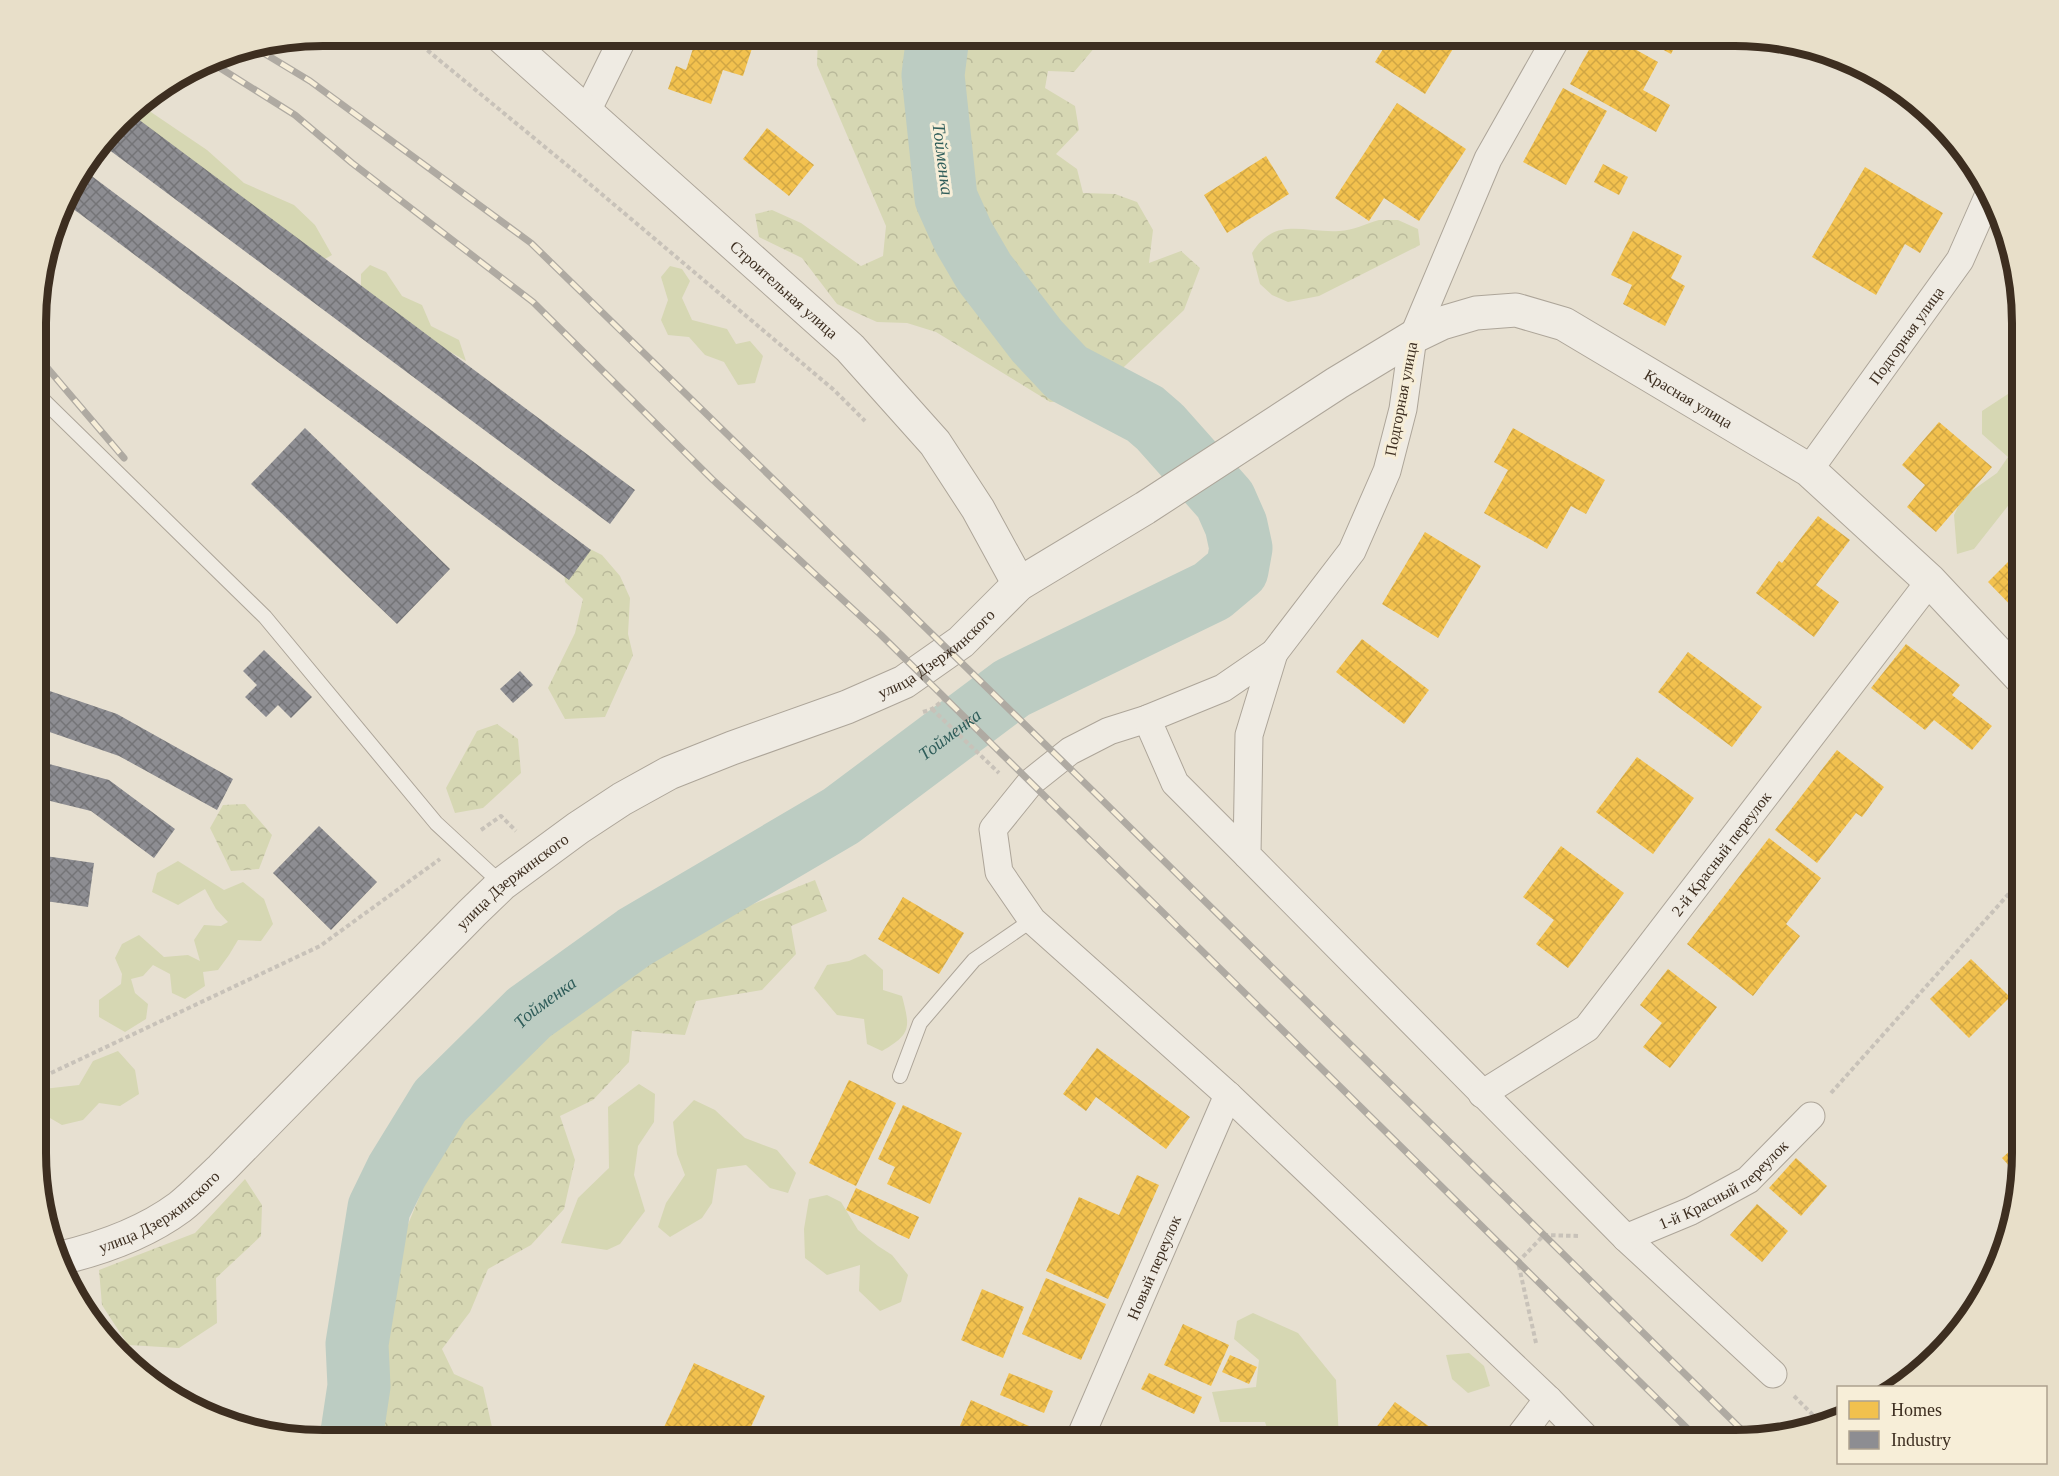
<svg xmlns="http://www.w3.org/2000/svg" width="2059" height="1476" font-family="Georgia,serif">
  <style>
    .grass { fill: #d6d7b3 }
    .forest { fill: url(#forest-crowns) }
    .homes { fill: url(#homes-cross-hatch) }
    .industry { fill: url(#industry-cross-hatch) }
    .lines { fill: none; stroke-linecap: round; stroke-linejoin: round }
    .river { stroke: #bcccc2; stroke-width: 63 }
    .service-casing { stroke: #ada599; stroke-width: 16 }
    .minor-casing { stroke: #ada599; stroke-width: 29 }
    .tertiary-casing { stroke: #ada599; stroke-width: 35 }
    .path { stroke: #c8c2b9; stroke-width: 4; stroke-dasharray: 4.5 3; stroke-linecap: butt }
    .service { stroke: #efebe3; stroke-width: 14 }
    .minor { stroke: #efebe3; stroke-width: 27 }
    .tertiary { stroke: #efebe3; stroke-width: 33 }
    .rail-casing { stroke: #afaaa2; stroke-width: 7 }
    .rail { stroke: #f7eed8; stroke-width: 4.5; stroke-dasharray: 14; stroke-linecap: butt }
    .labels { text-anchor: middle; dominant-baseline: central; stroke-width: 6; stroke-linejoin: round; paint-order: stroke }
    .street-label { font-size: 16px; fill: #3d2e20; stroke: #f7eed8 }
    .water-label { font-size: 18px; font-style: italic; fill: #2f5d5a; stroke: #f7eed8 }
    .rim { fill: none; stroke: #3d2e20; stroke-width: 8 }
  </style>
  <defs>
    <pattern id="forest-crowns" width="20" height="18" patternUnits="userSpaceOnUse" patternTransform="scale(1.5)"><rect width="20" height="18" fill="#d6d7b3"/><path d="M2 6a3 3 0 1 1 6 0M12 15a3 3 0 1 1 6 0" fill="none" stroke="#b9b99a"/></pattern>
    <pattern id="homes-cross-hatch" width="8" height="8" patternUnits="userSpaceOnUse" patternTransform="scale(1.5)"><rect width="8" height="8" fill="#f2c14e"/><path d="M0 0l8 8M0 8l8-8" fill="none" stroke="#d0a644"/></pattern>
    <pattern id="industry-cross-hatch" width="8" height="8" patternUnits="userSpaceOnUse" patternTransform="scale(1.5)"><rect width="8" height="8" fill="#8d8d92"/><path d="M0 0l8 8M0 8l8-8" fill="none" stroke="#747477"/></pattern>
  </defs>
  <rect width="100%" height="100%" fill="#e7e0d1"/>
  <g class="grass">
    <polygon points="139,104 207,150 244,183 294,205 315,225 332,255 323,260 137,120 129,113"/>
    <polygon points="370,265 386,272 402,296 422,305 431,326 459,340 466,361 447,350 361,288 361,274"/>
    <polygon points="670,266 682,269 690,281 682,298 692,320 727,329 736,344 750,341 763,356 755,383 738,385 724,362 705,355 689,337 668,335 661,320 668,300 661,277"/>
    <polygon points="2022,357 2022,488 1974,549 1957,554 1954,515 1963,497 1997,473 2008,457 1982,434 1982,411 2008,394 2010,367"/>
    <polygon points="178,861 224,890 243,882 264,899 273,924 261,941 238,940 229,955 218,970 203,972 205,986 185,999 172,993 170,974 153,965 143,976 131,979 135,993 148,1004 146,1019 125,1032 99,1017 99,1000 121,984 122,974 115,958 122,944 139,935 164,957 188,955 200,961 194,940 204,925 221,926 228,922 216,909 205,889 178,905 152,892 157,873"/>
    <path d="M 865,954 L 883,970 L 883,990 L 902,996 C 910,1027 912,1034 882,1051 L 867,1044 L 864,1019 L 837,1015 L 814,988 L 827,965 L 849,961 Z"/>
    <polygon points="118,1051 135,1070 139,1094 120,1106 99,1103 83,1120 62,1125 38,1111 43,1089 79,1085 93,1061"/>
    <polygon points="639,1084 655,1094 654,1122 638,1146 634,1175 645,1211 620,1244 607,1250 561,1243 578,1198 609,1168 608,1107"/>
    <polygon points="694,1100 715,1110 745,1138 777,1150 796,1173 788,1193 770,1188 746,1165 717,1169 712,1203 702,1218 670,1237 658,1227 666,1203 685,1175 677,1154 673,1122"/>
    <polygon points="827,1195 841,1202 858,1230 878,1246 892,1255 908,1275 901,1302 880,1311 859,1291 860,1265 827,1275 805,1258 804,1229 809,1199"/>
    <polygon points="1253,1313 1298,1333 1336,1380 1339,1440 1271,1440 1265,1422 1220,1422 1212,1392 1256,1387 1259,1360 1234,1339 1237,1321"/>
    <polygon points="1469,1353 1484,1366 1490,1386 1468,1393 1452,1379 1446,1355"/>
  </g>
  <g class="forest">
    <polygon points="818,36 1095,36 1096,46 1074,72 1048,71 1045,88 1075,106 1079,130 1056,154 1077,169 1083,193 1115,194 1137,202 1153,230 1149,263 1181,251 1200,268 1184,310 1088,401 1050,402 936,332 907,323 877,322 837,304 802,258 759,237 755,214 772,210 801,223 861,266 883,256 886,226 817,65"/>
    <path d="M 1379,220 L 1398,220 L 1418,229 L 1420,245 L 1319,296 L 1288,302 L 1272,295 L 1260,284 L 1252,253 C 1274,216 1304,233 1339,231 C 1354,230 1365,224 1379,220 Z"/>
    <polygon points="580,544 602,555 620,576 630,598 628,634 633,655 605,717 565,719 548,688 575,633 583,599 565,582 563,556"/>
    <polygon points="497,724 518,739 521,773 483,808 455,813 446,788 477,731"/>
    <polygon points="245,804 272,835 259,869 231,871 210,828 223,805"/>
    <polygon points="815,880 827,911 791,926 796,954 762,990 696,1001 685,1035 632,1031 629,1062 593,1100 560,1116 575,1160 564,1209 531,1245 488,1269 470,1312 442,1349 454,1374 483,1387 494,1436 492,1439 355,1439 361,1421 359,1329 372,1286 394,1258 453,1116 528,1027 643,947"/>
    <polygon points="245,1179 262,1205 261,1236 216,1278 217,1323 179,1348 128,1345 102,1305 99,1270 195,1233"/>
  </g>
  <g class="homes">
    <polygon points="697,36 756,36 743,76 723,70 711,104 668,89 676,66 686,70"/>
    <polygon points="1391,36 1461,36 1425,94 1375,62"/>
    <polygon points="1596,37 1613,37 1658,62 1643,90 1670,105 1656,132 1570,84"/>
    <polygon points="1639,37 1680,37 1671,54"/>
    <polygon points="1563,88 1607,111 1566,185 1523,162"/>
    <polygon points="1397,103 1466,149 1419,221 1384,198 1369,221 1335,198"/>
    <polygon points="767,128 814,165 789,196 743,159"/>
    <polygon points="1266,156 1289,194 1227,233 1204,195"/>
    <polygon points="1603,164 1628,177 1619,195 1594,182"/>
    <polygon points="1865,167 1943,213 1920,253 1905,244 1876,295 1812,257"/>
    <polygon points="1633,231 1682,256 1671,278 1685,286 1665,326 1623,304 1632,285 1611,275"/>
    <polygon points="1939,422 1992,467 1936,532 1907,507 1925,485 1902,465"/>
    <polygon points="1513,428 1605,480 1586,514 1571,506 1547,549 1484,513 1508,470 1494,462"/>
    <polygon points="1818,516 1850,540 1816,585 1839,602 1814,637 1756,593 1779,561 1782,563"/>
    <polygon points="1425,532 1481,566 1438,638 1382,604"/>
    <polygon points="2022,548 2022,617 1988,582"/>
    <polygon points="1362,639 1429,690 1404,724 1336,672"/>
    <polygon points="1906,644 1960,685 1952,695 1992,726 1972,750 1934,720 1925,730 1871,688"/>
    <polygon points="1688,652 1762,707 1732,747 1658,692"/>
    <polygon points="1837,750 1884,787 1862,817 1856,813 1817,863 1775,830"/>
    <polygon points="1637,757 1694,798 1653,854 1596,812"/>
    <polygon points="1769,838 1821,878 1786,924 1800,936 1753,996 1687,944"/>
    <polygon points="1561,846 1624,893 1568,968 1536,944 1554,920 1523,897"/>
    <polygon points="903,897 964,933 939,974 878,939"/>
    <polygon points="1971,959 2010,997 1969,1038 1930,999"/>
    <polygon points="1668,969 1717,1007 1670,1068 1643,1047 1662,1023 1640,1005"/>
    <polygon points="1097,1048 1190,1117 1166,1149 1096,1097 1086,1111 1063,1094"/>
    <polygon points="849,1080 896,1103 856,1186 809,1163"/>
    <polygon points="903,1105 962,1133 930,1204 887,1184 895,1167 878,1159"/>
    <polygon points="2022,1140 2022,1171 2021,1179 2002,1158"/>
    <polygon points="1796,1158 1827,1186 1801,1216 1769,1188"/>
    <polygon points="1137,1175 1159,1185 1108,1299 1046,1271 1079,1197 1119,1215"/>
    <polygon points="856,1188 919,1217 909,1239 846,1210"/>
    <polygon points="1757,1204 1788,1231 1762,1262 1730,1235"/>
    <polygon points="1046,1278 1106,1304 1081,1360 1022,1334"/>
    <polygon points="982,1289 1024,1307 1003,1358 961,1340"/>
    <polygon points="1183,1324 1229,1345 1211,1386 1164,1365"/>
    <polygon points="1230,1355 1257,1367 1249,1384 1222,1372"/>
    <polygon points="694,1363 765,1396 745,1440 658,1440"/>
    <polygon points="1009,1373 1053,1391 1044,1413 1000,1395"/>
    <polygon points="1149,1373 1202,1397 1194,1414 1141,1389"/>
    <polygon points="971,1400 1038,1430 1033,1440 972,1440 957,1433"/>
    <polygon points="1395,1402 1448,1440 1367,1440"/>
  </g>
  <g class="industry">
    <polygon points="130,113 635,490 610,524 104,146"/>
    <polygon points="85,171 591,550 569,580 64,202 66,196"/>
    <polygon points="305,428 450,569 397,624 251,484"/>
    <polygon points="264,650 312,697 291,718 278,705 266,717 245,697 257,685 243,671"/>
    <polygon points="520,671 533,685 513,703 500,689"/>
    <polygon points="38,687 117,714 233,779 217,810 119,756 38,728"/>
    <polygon points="38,761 109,780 175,829 154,858 91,811 38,798"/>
    <polygon points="319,826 377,882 331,930 273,873"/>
    <polygon points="38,855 94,863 88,907 38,900"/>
  </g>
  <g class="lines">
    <path class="river" id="s1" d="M 351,1439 L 359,1386 L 357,1344 L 379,1208 L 397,1171 L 440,1101 L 529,1013 L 635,937 L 841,816 L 1012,688 L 1212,591 L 1237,570 L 1241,548 L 1236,525 L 1225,500 L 1160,427 L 1145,414 L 1067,373 L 1037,341 L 984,272 L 963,236 L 946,198 L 933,75 L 938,36"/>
    <g class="service-casing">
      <g id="service">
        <polyline points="38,395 265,617 436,823 502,884"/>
        <polyline points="900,1076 920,1023 974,960 1032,920"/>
      </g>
    </g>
    <g class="minor-casing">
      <g id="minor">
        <polyline points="1557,37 1488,159 1413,337 1403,409 1387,471 1352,551 1274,653 1223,688 1147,719 1109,731 1070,751 1031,782 993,829 999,872 1032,920 1228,1095 1548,1399 1588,1440"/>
        <polyline points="586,113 624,36"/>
        <path id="s2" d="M 1809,470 L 1960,260 L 1990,192"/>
        <polyline points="1274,653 1249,735 1247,855 1626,1238 1773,1374"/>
        <polyline points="1147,719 1175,783 1247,855"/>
        <path id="s3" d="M 1482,1094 L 1587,1028 L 1930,581"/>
        <path id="s4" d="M 1626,1238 L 1691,1211 L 1748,1180 L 1811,1116"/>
        <path id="s5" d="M 1079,1440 L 1228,1095"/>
        <polyline points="1517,1440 1548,1399"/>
      </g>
    </g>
    <g class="tertiary-casing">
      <g id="tertiary">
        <path id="s6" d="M 501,36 L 850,348 L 935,443 L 978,509 L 1019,584"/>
        <path id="s7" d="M 61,1258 C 103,1248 145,1233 180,1207 C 194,1196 207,1182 221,1169 L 472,913 L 502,884 L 578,828 L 622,799 L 669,773 L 732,748 L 847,707 L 904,682 L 961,642 L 1019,584 L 1145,508 L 1337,383 L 1413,337 L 1442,323 L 1476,313 L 1516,310 L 1564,324 L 1809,470 L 1930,581 L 2022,679"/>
      </g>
    </g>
    <g class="path">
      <polyline points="410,36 579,175 834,390 865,421"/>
      <polyline points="932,709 999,773"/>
      <polyline points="923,712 932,709 945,699"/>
      <polyline points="481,830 501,816 516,831"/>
      <polyline points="51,1073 320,946 440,859"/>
      <polyline points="1831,1093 2022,879"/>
      <polyline points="1536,1343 1518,1262 1544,1235 1578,1236"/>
      <polyline points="1794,1396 1819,1421"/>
    </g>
    <use href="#service" class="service"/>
    <use href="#minor" class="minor"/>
    <use href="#tertiary" class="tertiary"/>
    <g class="rail-casing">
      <g id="rail">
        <polyline points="257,49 310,81 531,243 1094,792 1749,1437"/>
        <polyline points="209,61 295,115 352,163 533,302 712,479 881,635 1699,1440"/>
        <polyline points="38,357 124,458"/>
      </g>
    </g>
    <use href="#rail" class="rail"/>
  </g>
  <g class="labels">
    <g class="street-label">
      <text stroke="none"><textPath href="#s6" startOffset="380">Строительная улица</textPath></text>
      <text stroke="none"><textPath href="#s2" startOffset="166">Подгорная улица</textPath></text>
      <text transform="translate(1401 399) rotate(-79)">Подгорная улица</text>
      <text stroke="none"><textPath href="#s7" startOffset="1959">Красная улица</textPath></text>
      <text stroke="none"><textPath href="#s7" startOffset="1082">улица Дзержинского</textPath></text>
      <text stroke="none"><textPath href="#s3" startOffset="344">2-й Красный переулок</textPath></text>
      <text stroke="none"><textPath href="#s7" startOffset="596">улица Дзержинского</textPath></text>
      <text stroke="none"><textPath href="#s4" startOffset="112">1-й Красный переулок</textPath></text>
      <text stroke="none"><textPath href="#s7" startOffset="110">улица Дзержинского</textPath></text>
      <text stroke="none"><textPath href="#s5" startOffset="188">Новый переулок</textPath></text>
    </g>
    <g class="water-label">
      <text transform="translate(943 159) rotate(83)">Тойменка</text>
      <text stroke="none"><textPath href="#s1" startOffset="987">Тойменка</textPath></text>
      <text stroke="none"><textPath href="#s1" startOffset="501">Тойменка</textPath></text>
    </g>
  </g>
  <path d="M0 0H2059V1476H0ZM323 46H1735A277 277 0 0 1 2012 323V1153A277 277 0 0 1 1735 1430H323A277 277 0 0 1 46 1153V323A277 277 0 0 1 323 46Z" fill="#e8dfc9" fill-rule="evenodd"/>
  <path class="rim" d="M323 46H1735A277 277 0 0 1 2012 323V1153A277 277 0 0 1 1735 1430H323A277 277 0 0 1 46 1153V323A277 277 0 0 1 323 46Z"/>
  <rect x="1837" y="1386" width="210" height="78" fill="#f7eed8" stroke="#ada18e" stroke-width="1.5"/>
  <rect x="1849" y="1401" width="30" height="18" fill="#f2c14e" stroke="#ada18e" stroke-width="1.5"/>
  <text x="1891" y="1416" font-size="18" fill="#3d2e20">Homes</text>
  <rect x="1849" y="1431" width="30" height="18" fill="#8d8d92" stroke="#ada18e" stroke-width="1.5"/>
  <text x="1891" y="1446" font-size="18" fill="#3d2e20">Industry</text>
</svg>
